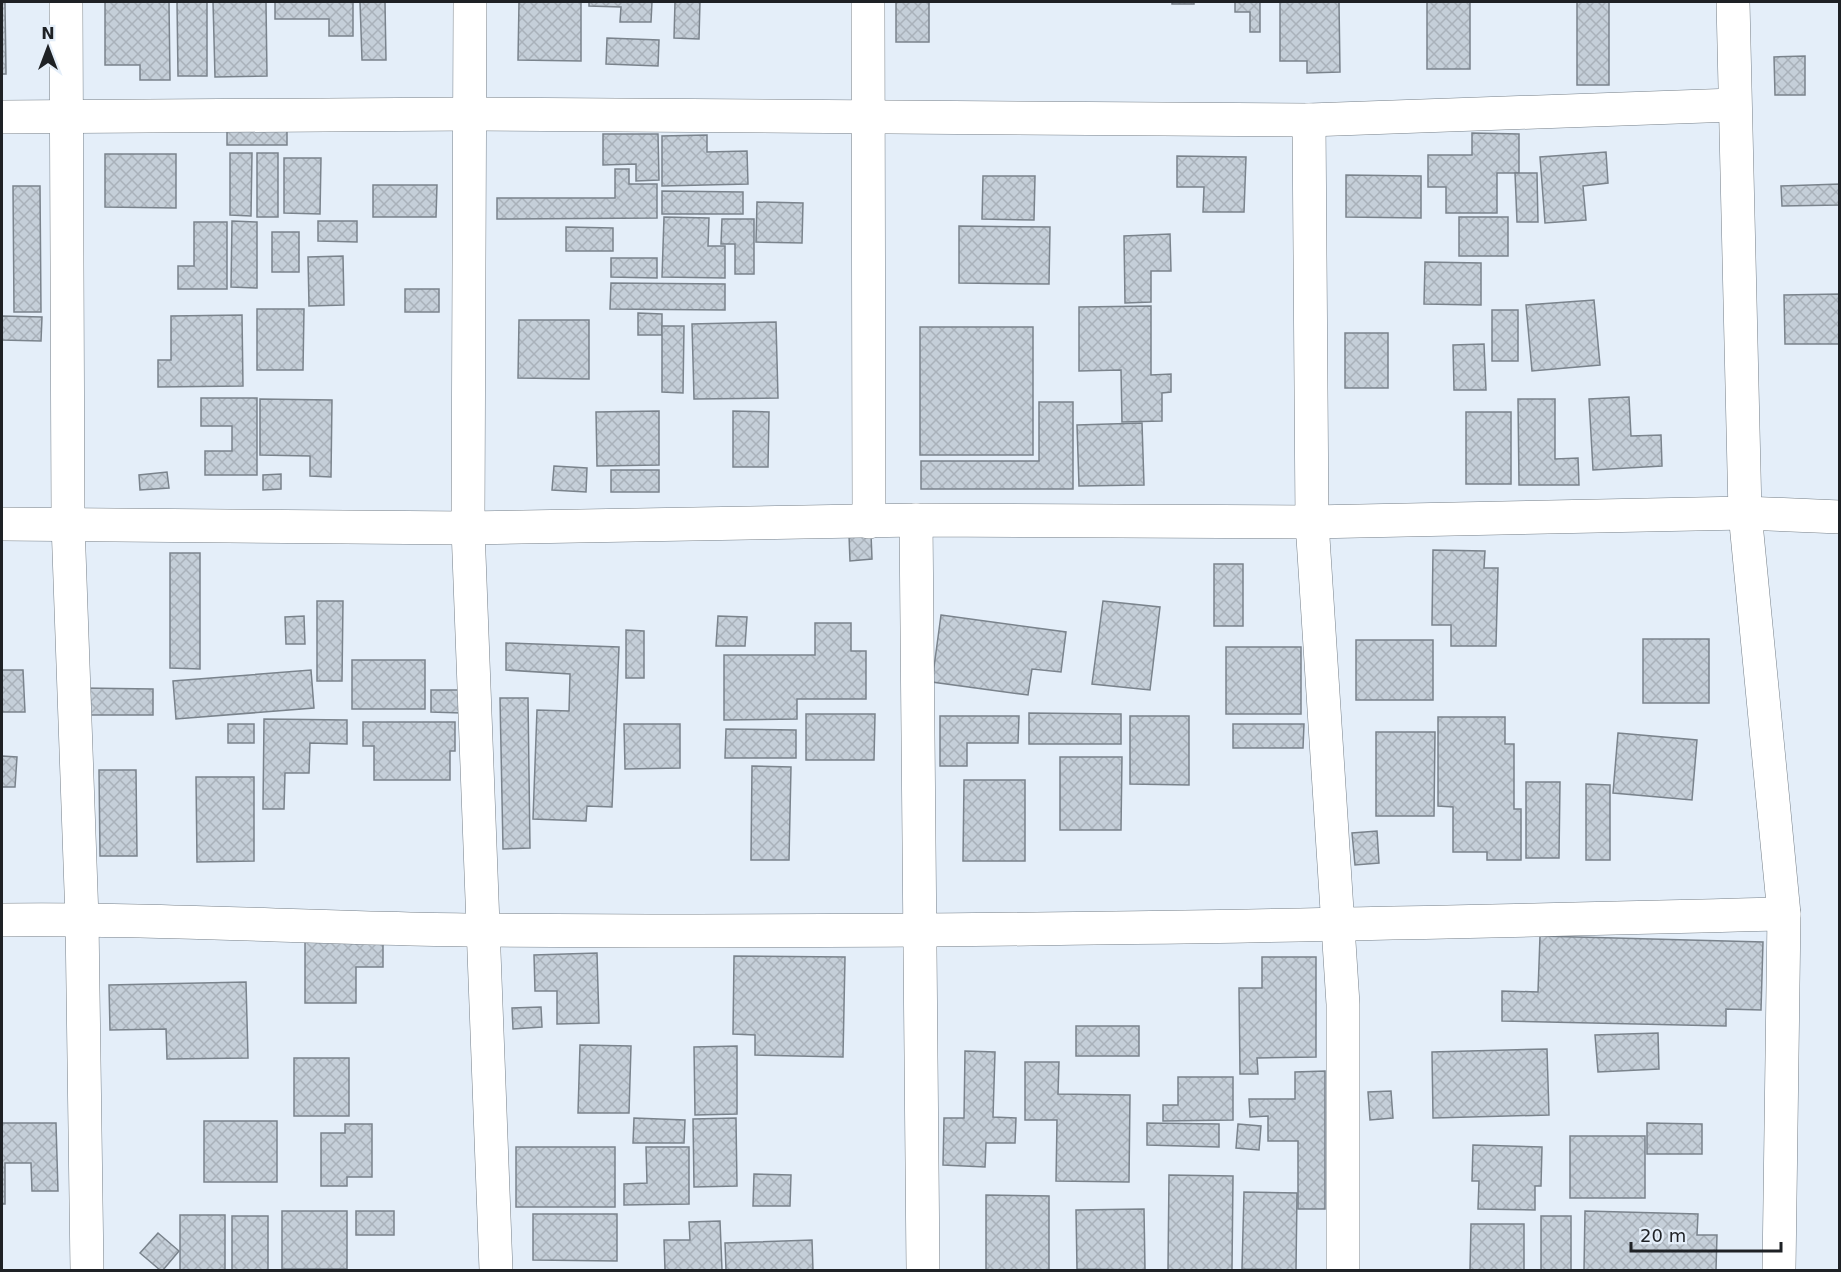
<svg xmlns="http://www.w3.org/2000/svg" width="1841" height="1272" font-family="'DejaVu Sans',sans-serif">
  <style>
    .building { fill: url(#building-cross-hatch); stroke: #7a838c; stroke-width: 1.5 }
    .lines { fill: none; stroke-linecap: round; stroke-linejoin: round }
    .minor-casing { stroke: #778089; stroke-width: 34 }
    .minor { stroke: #fff; stroke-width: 33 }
  </style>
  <defs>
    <pattern id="building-cross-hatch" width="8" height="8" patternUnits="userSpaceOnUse" patternTransform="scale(1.5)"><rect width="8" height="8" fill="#c5cfd9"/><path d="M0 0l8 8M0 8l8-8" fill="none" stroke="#a9b1ba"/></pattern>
  </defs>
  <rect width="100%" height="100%" fill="#e4eef9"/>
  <g class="building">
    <polygon points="2,2 5,2 6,74 2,74"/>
    <polygon points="105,2 169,2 170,80 140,80 140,65 105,65"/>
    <polygon points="177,2 207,2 207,76 178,76"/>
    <polygon points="213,2 266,2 267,76 215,77"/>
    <polygon points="275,2 353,2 353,36 329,36 329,19 275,19"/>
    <polygon points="360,2 385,2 386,60 362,60"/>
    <polygon points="519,2 581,2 581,61 518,60"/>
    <polygon points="589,2 652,2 651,22 620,22 621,7 589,6"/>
    <polygon points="675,2 700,2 699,39 674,38"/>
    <rect x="896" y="2" width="33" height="40"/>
    <rect x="1172" y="2" width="22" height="2"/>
    <polygon points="1235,2 1260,2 1260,32 1250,32 1250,12 1235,12"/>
    <polygon points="1280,2 1339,2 1340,72 1307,73 1307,61 1280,61"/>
    <rect x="1427" y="2" width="43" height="67"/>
    <rect x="1577" y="2" width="32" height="83"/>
    <polygon points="607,38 659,40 658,66 606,64"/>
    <polygon points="1805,56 1805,95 1775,95 1774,57"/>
    <polygon points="227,128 287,129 287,145 227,145"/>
    <polygon points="1472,133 1519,134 1519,173 1497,173 1497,213 1446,213 1446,187 1428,187 1428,155 1472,155"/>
    <polygon points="603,134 658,134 659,180 636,181 636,164 603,165"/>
    <polygon points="707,135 707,152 747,151 748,184 662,186 662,136"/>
    <polygon points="1606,152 1608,183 1583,186 1586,220 1545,223 1540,157"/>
    <polygon points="230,153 252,153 251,216 230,215"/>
    <rect x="257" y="153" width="21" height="64"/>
    <polygon points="105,154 176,154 176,208 105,207"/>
    <polygon points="1177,156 1246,157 1244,212 1203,212 1204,187 1177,187"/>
    <polygon points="284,158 321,158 320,214 284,213"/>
    <polygon points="615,169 629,169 629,184 657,184 657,218 497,219 497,198 615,198"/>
    <polygon points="1515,173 1537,173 1538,222 1517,222"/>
    <polygon points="1346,175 1421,176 1421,218 1346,217"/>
    <polygon points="983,176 1035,176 1034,220 982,219"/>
    <polygon points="1840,184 1840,205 1782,206 1781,186"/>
    <polygon points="373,185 437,185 436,217 373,217"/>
    <polygon points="13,186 40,186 41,312 14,312"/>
    <polygon points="662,191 743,192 743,214 662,214"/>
    <polygon points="757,202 803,203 802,243 756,242"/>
    <polygon points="664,217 709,218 708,246 725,246 725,278 662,277"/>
    <rect x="1459" y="217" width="49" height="39"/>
    <polygon points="722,219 754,219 754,274 735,274 735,244 721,244"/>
    <polygon points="232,221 257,222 257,288 231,287"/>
    <polygon points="318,221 357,221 357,242 318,241"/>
    <polygon points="194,222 227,222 227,289 178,289 178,266 194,266"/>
    <polygon points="959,226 1050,227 1049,284 959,283"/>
    <polygon points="566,227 613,228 613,251 566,251"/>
    <rect x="272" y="232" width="27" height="40"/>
    <polygon points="1170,234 1171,271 1151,271 1151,302 1125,303 1124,236"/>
    <polygon points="343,256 344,305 309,306 308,257"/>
    <polygon points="611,258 657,258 657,278 611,277"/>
    <polygon points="1425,262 1481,263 1481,305 1424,304"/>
    <polygon points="611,283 725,284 725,310 610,309"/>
    <rect x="405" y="289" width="34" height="23"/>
    <polygon points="1840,294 1840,344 1785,344 1784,295"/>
    <polygon points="1594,300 1600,365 1532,371 1526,305"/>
    <polygon points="1151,306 1151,375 1171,374 1171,392 1162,393 1162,421 1122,422 1121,370 1079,371 1079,307"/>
    <polygon points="257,309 304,309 303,370 257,370"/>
    <rect x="1492" y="310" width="26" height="51"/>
    <polygon points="638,313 662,314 662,335 638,335"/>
    <polygon points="242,315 243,386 158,387 158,360 171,360 171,316"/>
    <polygon points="2,316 42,317 41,341 2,340"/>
    <polygon points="519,320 589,320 589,379 518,378"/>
    <polygon points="776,322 778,398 694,399 692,324"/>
    <polygon points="662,326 684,326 683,393 662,392"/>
    <rect x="920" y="327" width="113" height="128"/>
    <rect x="1345" y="333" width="43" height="55"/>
    <polygon points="1484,344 1486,390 1454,390 1453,345"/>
    <polygon points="1629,397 1631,436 1661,435 1662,466 1593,470 1589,399"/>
    <polygon points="201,398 257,398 257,475 205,475 205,451 232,451 232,426 201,426"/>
    <polygon points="260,399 332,400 331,477 310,476 310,456 260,455"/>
    <polygon points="1518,399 1555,399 1555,459 1578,458 1579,485 1519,485"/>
    <polygon points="1039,402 1073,402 1073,489 921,489 921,461 1039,461"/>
    <polygon points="659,411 659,465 597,466 596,412"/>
    <polygon points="733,411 769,412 768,467 733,467"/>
    <rect x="1466" y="412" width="45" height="72"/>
    <polygon points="1142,423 1144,485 1079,486 1077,425"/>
    <polygon points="554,466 587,468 586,492 552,490"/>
    <rect x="611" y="470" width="48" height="22"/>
    <polygon points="167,472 169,488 140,490 139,475"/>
    <polygon points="281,474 281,489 263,490 263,475"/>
    <polygon points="871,534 872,559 850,561 849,535"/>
    <polygon points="1433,550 1485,551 1484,568 1498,568 1496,646 1451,646 1451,625 1432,625"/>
    <polygon points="170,553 200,553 200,669 170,668"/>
    <rect x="1214" y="564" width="29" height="62"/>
    <polygon points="317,601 343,601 342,681 317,681"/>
    <polygon points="1103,601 1160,607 1150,690 1092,684"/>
    <polygon points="941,615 1066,632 1061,672 1032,669 1028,695 932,682"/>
    <polygon points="304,616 305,644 286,644 285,617"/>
    <polygon points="718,616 747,617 745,646 716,646"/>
    <polygon points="815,623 851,623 851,651 866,651 866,699 797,699 797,719 724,720 724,655 815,655"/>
    <polygon points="626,630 644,631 644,678 626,678"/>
    <rect x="1643" y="639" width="66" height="64"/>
    <rect x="1356" y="640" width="77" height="60"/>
    <polygon points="506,643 619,647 612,807 587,806 586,821 533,819 537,710 569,711 570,674 506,670"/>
    <rect x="1226" y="647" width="75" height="67"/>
    <rect x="352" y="660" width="73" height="49"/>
    <polygon points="2,670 23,670 25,712 2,712"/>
    <polygon points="311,670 314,708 176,719 173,681"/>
    <polygon points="82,688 153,689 153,715 82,715"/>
    <polygon points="431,690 461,690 461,713 431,712"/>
    <polygon points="500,698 528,698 530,848 503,849"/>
    <polygon points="1029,713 1121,714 1121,744 1029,744"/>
    <polygon points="806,714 875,714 874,760 806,760"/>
    <polygon points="940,716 1019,716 1018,743 967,743 967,766 940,766"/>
    <polygon points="1130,716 1189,716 1189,785 1130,784"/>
    <polygon points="1438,717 1505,717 1505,744 1514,744 1514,809 1521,809 1521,860 1487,860 1487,852 1453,852 1453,807 1438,806"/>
    <polygon points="264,719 347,720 347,744 310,743 309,773 285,773 284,809 263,809"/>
    <polygon points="363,722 455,722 455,751 450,751 450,780 374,780 374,746 363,746"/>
    <rect x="228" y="724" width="26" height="19"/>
    <polygon points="624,724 680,724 680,768 625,769"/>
    <polygon points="1233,724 1304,724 1303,748 1233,748"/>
    <polygon points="726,729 796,730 796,758 725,758"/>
    <polygon points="1376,732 1435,732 1434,816 1376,816"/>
    <polygon points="1618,733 1697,740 1692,800 1613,793"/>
    <polygon points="2,756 17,757 15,787 2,787"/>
    <polygon points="1060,757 1122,757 1121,830 1060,830"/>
    <polygon points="752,766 791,767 789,860 751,860"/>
    <polygon points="99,770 136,770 137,856 100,856"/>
    <polygon points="196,777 254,777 254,861 197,862"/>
    <polygon points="964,780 1025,780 1025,861 963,861"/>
    <polygon points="1526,782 1560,782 1559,858 1526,858"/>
    <polygon points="1586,784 1610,785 1610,860 1586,860"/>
    <polygon points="1377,831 1379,863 1355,865 1352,833"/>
    <polygon points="1540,936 1763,942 1761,1010 1726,1009 1726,1026 1502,1021 1502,991 1538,992"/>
    <polygon points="305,941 383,941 383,967 356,967 356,1003 305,1003"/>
    <polygon points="597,953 599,1023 557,1024 557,991 535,991 534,955"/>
    <polygon points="734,956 845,957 843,1057 755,1055 755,1035 733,1034"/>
    <polygon points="1262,957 1316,957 1316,1057 1257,1058 1258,1074 1240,1074 1239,988 1262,988"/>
    <polygon points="246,982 248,1058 167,1059 166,1029 110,1030 109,985"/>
    <polygon points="541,1007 542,1027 513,1029 512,1008"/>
    <rect x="1076" y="1026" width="63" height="30"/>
    <polygon points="1658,1033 1659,1069 1598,1072 1595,1035"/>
    <polygon points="580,1045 631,1046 629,1113 578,1113"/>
    <polygon points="737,1046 737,1114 695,1115 694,1047"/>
    <polygon points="1547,1049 1549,1115 1433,1118 1432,1052"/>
    <polygon points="965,1051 995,1052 993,1117 1016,1118 1015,1143 986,1143 985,1167 943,1165 944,1118 964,1118"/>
    <rect x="294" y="1058" width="55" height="58"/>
    <polygon points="1025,1062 1059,1062 1058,1094 1130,1095 1129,1182 1056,1181 1057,1120 1025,1120"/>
    <polygon points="1325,1071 1325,1209 1298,1209 1298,1141 1268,1141 1268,1116 1250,1117 1249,1099 1295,1099 1295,1072"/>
    <polygon points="1178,1077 1233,1077 1233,1120 1163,1121 1163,1105 1178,1105"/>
    <polygon points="1391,1091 1393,1118 1370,1120 1368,1092"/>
    <polygon points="634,1118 685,1120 684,1143 633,1143"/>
    <polygon points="736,1118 737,1186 694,1187 693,1119"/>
    <rect x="204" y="1121" width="73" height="61"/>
    <polygon points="2,1123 56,1123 58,1191 32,1191 31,1163 5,1163 5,1204 2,1204"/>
    <polygon points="1147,1123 1219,1124 1219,1147 1147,1145"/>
    <polygon points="1647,1123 1702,1124 1702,1154 1647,1154"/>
    <polygon points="345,1124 372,1124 372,1177 347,1177 347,1186 321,1186 321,1133 345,1133"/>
    <polygon points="1238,1124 1261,1126 1259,1150 1236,1148"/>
    <rect x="1570" y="1136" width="75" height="62"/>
    <polygon points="1473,1145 1542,1147 1541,1186 1535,1186 1535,1210 1478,1209 1479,1181 1472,1181"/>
    <rect x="516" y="1147" width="99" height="60"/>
    <polygon points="646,1147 689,1147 689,1204 624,1205 624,1184 647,1183"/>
    <polygon points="754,1174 791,1175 790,1206 753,1206"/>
    <polygon points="1169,1175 1233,1176 1232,1270 1168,1270"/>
    <polygon points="1244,1192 1297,1193 1296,1270 1242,1269"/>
    <polygon points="986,1195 1049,1196 1049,1270 986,1270"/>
    <polygon points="1144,1209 1145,1270 1077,1269 1076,1210"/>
    <rect x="282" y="1211" width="65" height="58"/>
    <rect x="356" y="1211" width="38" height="24"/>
    <polygon points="1585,1211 1698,1214 1697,1235 1717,1235 1716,1270 1584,1270"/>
    <polygon points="533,1214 617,1214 617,1261 533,1260"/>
    <rect x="180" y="1215" width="45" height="55"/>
    <rect x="232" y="1216" width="36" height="54"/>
    <rect x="1541" y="1216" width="30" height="54"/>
    <polygon points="720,1221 722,1270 665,1270 664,1240 690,1240 689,1222"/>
    <polygon points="1471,1224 1524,1224 1524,1270 1470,1270"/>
    <polygon points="158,1233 179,1251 163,1270 160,1270 140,1253"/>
    <polygon points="812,1240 813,1270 726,1270 725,1243"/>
  </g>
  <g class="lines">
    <g class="minor-casing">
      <g id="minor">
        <polyline points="66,2 68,523 82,919 87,1270"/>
        <polyline points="470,2 468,528 496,1270"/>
        <polyline points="868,2 869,522"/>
        <polyline points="1733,2 1745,513 1784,914 1779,1270"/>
        <polyline points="2,117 470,114 1309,120 1734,105"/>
        <polyline points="1309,120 1312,522 1343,1004 1343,1270"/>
        <polyline points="916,520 923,1270"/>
        <polyline points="2,524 468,528 916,520 1312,522 1745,513 1840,517"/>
        <path d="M 2,920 C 163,918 324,929 485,930 C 918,934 1351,925 1784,914"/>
      </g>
    </g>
    <use href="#minor" class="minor"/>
  </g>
  <rect width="1841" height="1272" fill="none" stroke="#1e2125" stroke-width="6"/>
  <g transform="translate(48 48)" stroke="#e4eef9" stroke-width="4.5" paint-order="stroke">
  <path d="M0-4.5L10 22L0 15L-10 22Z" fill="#1e2125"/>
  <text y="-9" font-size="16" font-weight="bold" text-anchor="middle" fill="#1e2125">N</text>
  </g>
  <path d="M1631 1242v9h150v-9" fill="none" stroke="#1e2125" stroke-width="3"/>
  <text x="1640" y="1242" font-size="18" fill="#1e2125" stroke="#e4eef9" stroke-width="4.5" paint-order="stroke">20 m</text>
</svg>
